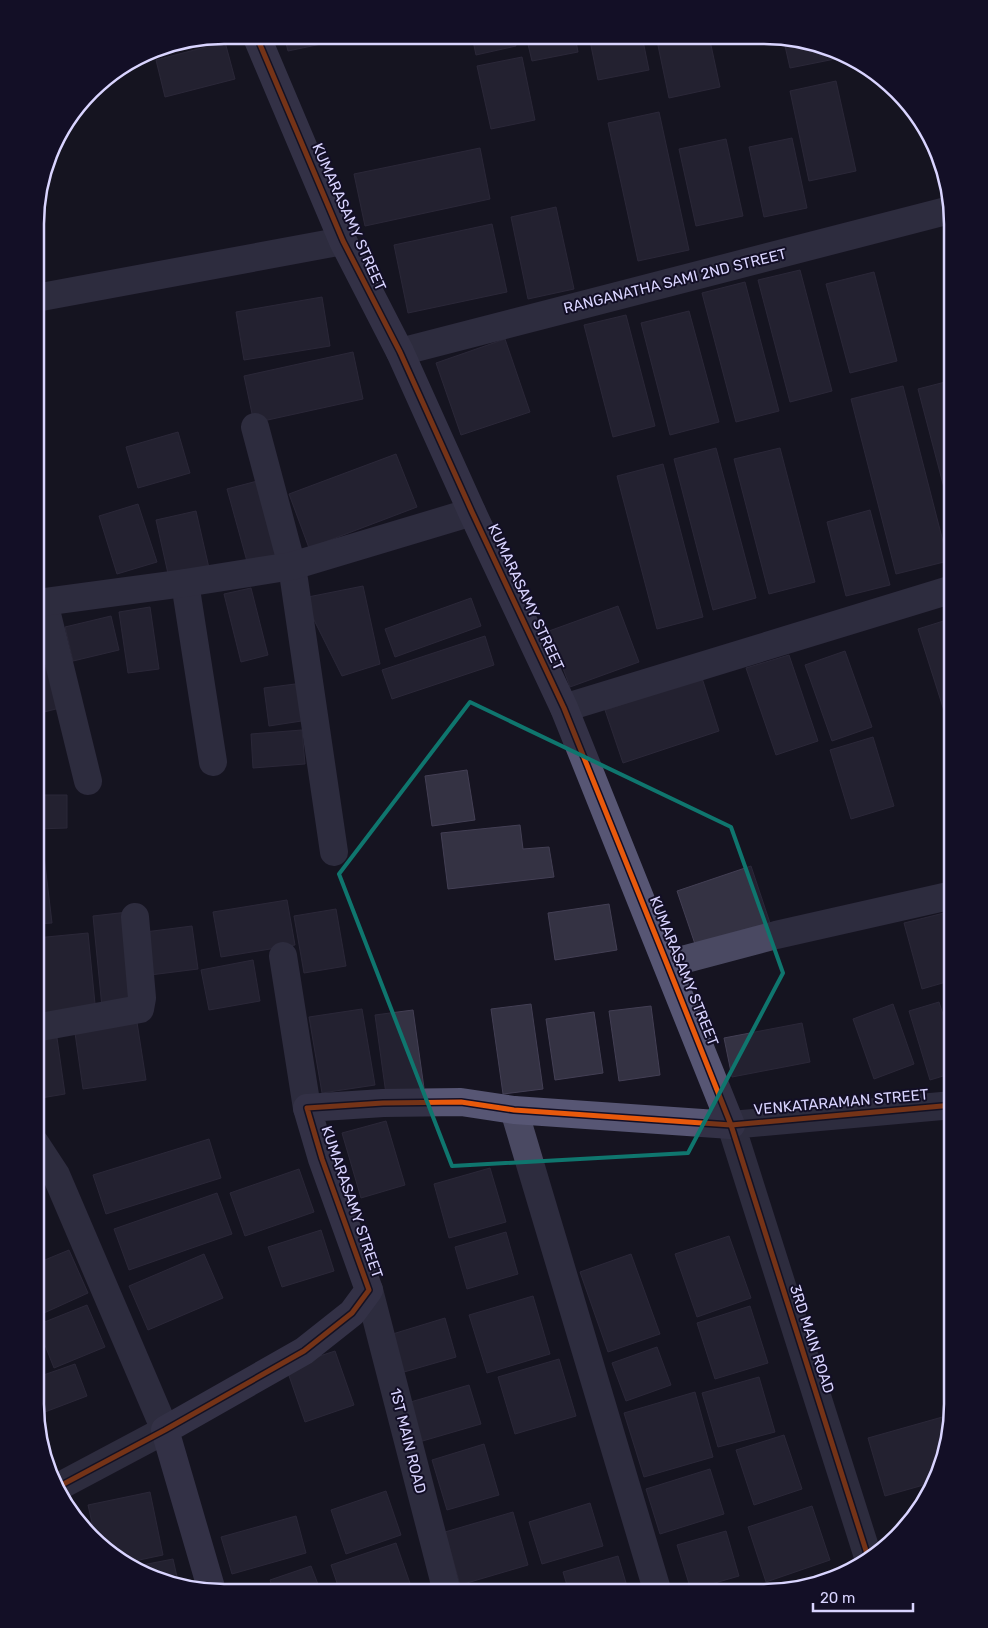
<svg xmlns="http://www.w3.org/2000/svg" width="988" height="1628" font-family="Rubik,sans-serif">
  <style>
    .building { fill: #343243; stroke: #433f54 }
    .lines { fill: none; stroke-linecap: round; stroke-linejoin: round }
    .street { stroke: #4a4962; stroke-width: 28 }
    .secondary { stroke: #575674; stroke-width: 28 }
    .cycleway-casing { stroke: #130f26; stroke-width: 8 }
    .cycleway { stroke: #e8590c; stroke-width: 5 }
    .marked { fill: none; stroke: #0f766e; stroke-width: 4; stroke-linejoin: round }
    .labels { text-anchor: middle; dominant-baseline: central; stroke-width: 4; stroke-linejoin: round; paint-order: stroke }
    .street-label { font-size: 15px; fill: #d9d4ff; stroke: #130f26 }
    .rim { fill: none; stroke: #d9d4ff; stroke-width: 2.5 }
  </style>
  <rect width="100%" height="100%" fill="#161421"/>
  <g class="building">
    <polygon points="284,35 364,35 288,51"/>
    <polygon points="472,36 514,36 516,46 476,55"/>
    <polygon points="526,36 575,36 578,52 532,61"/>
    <polygon points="589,36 642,36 649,70 598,80"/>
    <polygon points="656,36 709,36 720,87 669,98"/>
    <polygon points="783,37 789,37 832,48 835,59 790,68"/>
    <polygon points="225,42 235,79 165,97 156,60"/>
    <polygon points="522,57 535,120 491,129 477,66"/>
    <polygon points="836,81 856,171 809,181 790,91"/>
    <polygon points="659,112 689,250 638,261 608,123"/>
    <polygon points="792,138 807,208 764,217 749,147"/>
    <polygon points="726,139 743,216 696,226 679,149"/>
    <polygon points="480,148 490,199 365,226 354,174"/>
    <polygon points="556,207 574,289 528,299 511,217"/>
    <polygon points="492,224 507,292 408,313 394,245"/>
    <polygon points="800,270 832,391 790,402 758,280"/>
    <polygon points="874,272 897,361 850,373 826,284"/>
    <polygon points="745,282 779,411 736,422 702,293"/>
    <polygon points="322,297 330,346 244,360 236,312"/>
    <polygon points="689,311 719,422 670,435 641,323"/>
    <polygon points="626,315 655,426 613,437 584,325"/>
    <polygon points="505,339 530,412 461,435 436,363"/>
    <polygon points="353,352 363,399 254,423 244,376"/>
    <polygon points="953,380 953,522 918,389"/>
    <polygon points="903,386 948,561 896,574 851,399"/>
    <polygon points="178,432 190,473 138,488 126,447"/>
    <polygon points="716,448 756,598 713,610 674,459"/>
    <polygon points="780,448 815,582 769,594 734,459"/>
    <polygon points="396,454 417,507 309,548 289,494"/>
    <polygon points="663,464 703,617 657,629 617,476"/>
    <polygon points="36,470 41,501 36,501"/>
    <polygon points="265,479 285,555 248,565 227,489"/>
    <polygon points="138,504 157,562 117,574 99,516"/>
    <polygon points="870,510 890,585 846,596 827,522"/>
    <polygon points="196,511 209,568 169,578 156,520"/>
    <polygon points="363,586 380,664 342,676 303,598"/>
    <polygon points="251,588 268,655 241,662 224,594"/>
    <polygon points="471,598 481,626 395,657 385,629"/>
    <polygon points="618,606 639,662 570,687 549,631"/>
    <polygon points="150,607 159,669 128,673 119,612"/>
    <polygon points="111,616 119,650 73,661 65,627"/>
    <polygon points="953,618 953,739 918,629"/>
    <polygon points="485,636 494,665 392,699 382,670"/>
    <polygon points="845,651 872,727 832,741 805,665"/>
    <polygon points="789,655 818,741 776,755 746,668"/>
    <polygon points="54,664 64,707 36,714 36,669"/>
    <polygon points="702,678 719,731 623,763 605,710"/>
    <polygon points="303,683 308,720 269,726 264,688"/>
    <polygon points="302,730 305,764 253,768 251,734"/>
    <polygon points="873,737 894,806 851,819 830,750"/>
    <polygon points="467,770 475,820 432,826 425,776"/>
    <polygon points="36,795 67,795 67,828 36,829"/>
    <polygon points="520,825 523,849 549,847 554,877 448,889 441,833"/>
    <polygon points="36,856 44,856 52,923 36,924"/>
    <polygon points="751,866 771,926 697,950 677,891"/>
    <polygon points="287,900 295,945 221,957 213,912"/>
    <polygon points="609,904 617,950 555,960 548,913"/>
    <polygon points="336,909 346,966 304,973 294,916"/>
    <polygon points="128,912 138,1004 102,1007 93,916"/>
    <polygon points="944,913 953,944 953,980 922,989 904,923"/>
    <polygon points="192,926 198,969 150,975 145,932"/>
    <polygon points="88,933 96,1014 41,1019 36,961 36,938"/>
    <polygon points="253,960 260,1001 209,1010 201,970"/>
    <polygon points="939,1002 953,1045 953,1073 930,1080 909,1011"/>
    <polygon points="531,1004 543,1089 503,1094 491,1009"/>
    <polygon points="893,1004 914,1064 874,1079 853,1019"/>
    <polygon points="651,1006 660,1075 619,1081 609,1011"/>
    <polygon points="362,1009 375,1085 322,1093 309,1017"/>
    <polygon points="413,1010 424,1088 386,1094 375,1015"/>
    <polygon points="594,1012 603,1073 555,1080 546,1019"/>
    <polygon points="136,1016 146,1080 83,1089 74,1026"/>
    <polygon points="802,1023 810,1062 732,1077 724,1038"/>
    <polygon points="56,1031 65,1094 35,1099 35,1035"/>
    <polygon points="386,1121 405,1185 361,1198 342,1133"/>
    <polygon points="209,1139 221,1178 106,1214 93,1175"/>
    <polygon points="490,1168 506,1222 449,1238 434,1184"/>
    <polygon points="299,1169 314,1212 245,1236 230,1193"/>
    <polygon points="217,1193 232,1234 129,1270 114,1229"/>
    <polygon points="321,1230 334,1271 282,1287 268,1247"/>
    <polygon points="506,1232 518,1274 467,1289 455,1247"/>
    <polygon points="729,1236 751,1298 697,1317 675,1254"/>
    <polygon points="69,1250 88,1293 44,1313 35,1292 35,1264"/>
    <polygon points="204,1254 223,1298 148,1330 129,1286"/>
    <polygon points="631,1254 660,1334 608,1352 580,1272"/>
    <polygon points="533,1296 550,1354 487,1373 469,1315"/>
    <polygon points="87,1305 105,1347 54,1368 37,1325"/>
    <polygon points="750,1306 768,1363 715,1379 697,1323"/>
    <polygon points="445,1318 456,1357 397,1374 386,1336"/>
    <polygon points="657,1347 671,1385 626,1401 612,1363"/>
    <polygon points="335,1351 354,1405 305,1422 286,1367"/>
    <polygon points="559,1359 576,1416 515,1434 498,1377"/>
    <polygon points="75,1364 87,1396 37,1415 35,1404 35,1378"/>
    <polygon points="759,1377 775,1432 718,1447 702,1393"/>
    <polygon points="469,1385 481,1424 419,1442 407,1403"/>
    <polygon points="695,1392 713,1457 644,1477 624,1413"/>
    <polygon points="953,1414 943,1465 934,1482 885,1496 868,1438"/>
    <polygon points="784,1435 802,1489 754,1505 736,1450"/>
    <polygon points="484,1444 499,1495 447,1510 432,1460"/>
    <polygon points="710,1469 724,1514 660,1534 646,1489"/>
    <polygon points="386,1491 401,1535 346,1554 331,1510"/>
    <polygon points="150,1492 163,1555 125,1563 109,1554 96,1541 88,1505"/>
    <polygon points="590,1503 603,1546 542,1564 529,1522"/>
    <polygon points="812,1506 830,1560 766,1582 748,1527"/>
    <polygon points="513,1512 528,1565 460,1585 445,1532"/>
    <polygon points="296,1516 306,1553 232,1574 221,1537"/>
    <polygon points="726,1531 739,1576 691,1590 677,1545"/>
    <polygon points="396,1543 413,1592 340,1592 331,1565"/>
    <polygon points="618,1556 629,1593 569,1592 563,1572"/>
    <polygon points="173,1559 179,1586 152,1579 132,1567"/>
    <polygon points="311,1566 321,1592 274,1592 270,1580"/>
    <polygon points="841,1568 844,1574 836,1579 789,1588"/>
  </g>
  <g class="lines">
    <g class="street">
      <polyline points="36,298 343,241"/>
      <polyline points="400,352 950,210"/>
      <polyline points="255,427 292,566 334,852"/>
      <polyline points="185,583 213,762"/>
      <polyline points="44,602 88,781"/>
      <polyline points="36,605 44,602 185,583 292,566 472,512"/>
      <polyline points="564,708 953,589"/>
      <polyline points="283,956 307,1108"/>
      <polyline points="667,964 776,935 953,895"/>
      <polyline points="35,1028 140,1009 142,998 135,917"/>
      <polyline points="514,1110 658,1593"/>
      <polyline points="35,1143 56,1175 165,1430 56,1488"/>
      <polyline points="369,1290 447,1592"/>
      <polyline points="869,1560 731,1125 953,1105"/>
    </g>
    <polyline class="secondary" points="212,1591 165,1430 304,1351 352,1313 369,1290 322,1159 307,1108 383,1103 461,1102 514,1110 731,1125 564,708 472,512 400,352 343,241 256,35"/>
    <g class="cycleway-casing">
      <g id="cycleway">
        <polyline points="256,35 343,241 400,352 472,512 564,708 667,964 731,1125 869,1560"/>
        <polyline points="56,1488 165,1430 304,1351 352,1313 369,1290 322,1159 307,1108 383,1103 461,1102 514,1110 731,1125 953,1105"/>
      </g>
    </g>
    <use href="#cycleway" class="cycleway"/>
  </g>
  <path d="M0 0H988V1628H0ZM 470,702 L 731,827 L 783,973 L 688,1153 L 452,1166 L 339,874 Z" fill="#161421" fill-opacity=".55" fill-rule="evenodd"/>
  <path class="marked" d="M 470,702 L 731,827 L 783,973 L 688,1153 L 452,1166 L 339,874 Z"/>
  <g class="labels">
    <g class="street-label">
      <text transform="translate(349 217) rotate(66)">KUMARASAMY STREET</text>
      <text transform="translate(675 281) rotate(-14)">RANGANATHA SAMI 2ND STREET</text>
      <text transform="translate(526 597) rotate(65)">KUMARASAMY STREET</text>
      <text transform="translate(684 971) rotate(68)">KUMARASAMY STREET</text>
      <text transform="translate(841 1102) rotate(-5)">VENKATARAMAN STREET</text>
      <text transform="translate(352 1202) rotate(71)">KUMARASAMY STREET</text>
      <text transform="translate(812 1339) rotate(72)">3RD MAIN ROAD</text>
      <text transform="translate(408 1441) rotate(76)">1ST MAIN ROAD</text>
    </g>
  </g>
  <path d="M0 0H988V1628H0ZM224 44H764A180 180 0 0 1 944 224V1404A180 180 0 0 1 764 1584H224A180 180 0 0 1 44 1404V224A180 180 0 0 1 224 44Z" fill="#130f26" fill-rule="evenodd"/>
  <path class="rim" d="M224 44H764A180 180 0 0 1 944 224V1404A180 180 0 0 1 764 1584H224A180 180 0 0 1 44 1404V224A180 180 0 0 1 224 44Z"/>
  <path d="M813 1603v8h100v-8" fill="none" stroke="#d9d4ff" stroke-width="2.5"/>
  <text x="820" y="1603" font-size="15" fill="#d9d4ff" stroke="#130f26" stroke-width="4" paint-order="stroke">20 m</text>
</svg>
